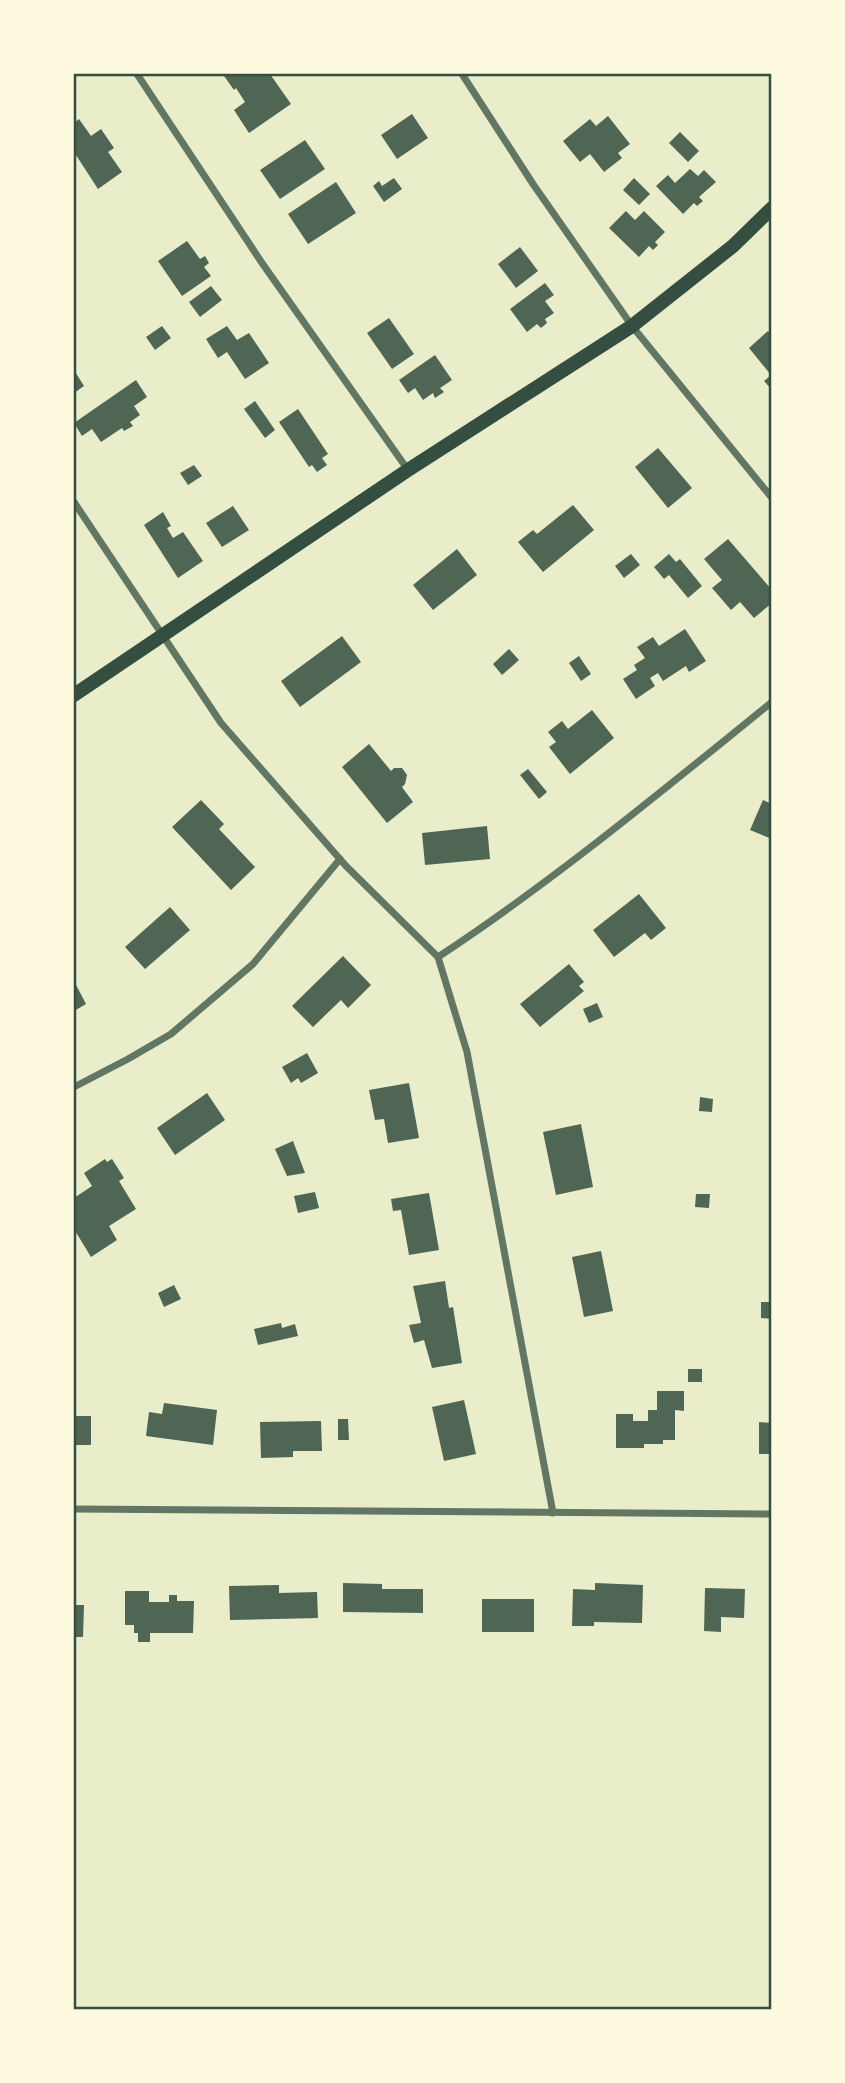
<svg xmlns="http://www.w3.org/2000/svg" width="845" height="2083" font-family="'PT Sans Narrow',sans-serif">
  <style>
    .building { fill: #4f6655 }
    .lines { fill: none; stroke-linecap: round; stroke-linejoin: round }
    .minor { stroke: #617663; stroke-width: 7 }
    .secondary { stroke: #344e41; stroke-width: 14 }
    .neatline { fill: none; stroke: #344e41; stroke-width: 2.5 }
  </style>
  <rect width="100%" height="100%" fill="#e9edc9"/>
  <g class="building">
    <polygon points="227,74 270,74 291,104 249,133 234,110 245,102 236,88 234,90 224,76"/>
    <polygon points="412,114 428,138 397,159 381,135"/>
    <polygon points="608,116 630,144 618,153 622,158 604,172 590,154 580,162 563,141 590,119 596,126"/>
    <polygon points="79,119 91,136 101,129 114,148 108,152 122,172 98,189 74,152 74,123"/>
    <polygon points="680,132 699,151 688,162 669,143"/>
    <polygon points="305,140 325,169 280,199 260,170"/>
    <polygon points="690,169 698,176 704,170 716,182 699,197 703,201 697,206 694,203 683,214 656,186 668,175 675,183"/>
    <polygon points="394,178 402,189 384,202 373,186 379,181 382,186"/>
    <polygon points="634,178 650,194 639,205 623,190"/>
    <polygon points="336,182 356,213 308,244 288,214"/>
    <polygon points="626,211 635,220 644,211 665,232 655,242 658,245 653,250 649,246 639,257 609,228"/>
    <polygon points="187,241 200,259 205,256 209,263 204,267 211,276 182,296 158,261"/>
    <polygon points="520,247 538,271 516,288 498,264"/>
    <polygon points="545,283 554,295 545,301 554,313 545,319 547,323 541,328 537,324 527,332 510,309"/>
    <polygon points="211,286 222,300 200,317 189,302"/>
    <polygon points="389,318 414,354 392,369 367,333"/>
    <polygon points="162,326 171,338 155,350 146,337"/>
    <polygon points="227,326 237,340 249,333 269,363 245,379 227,352 218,358 206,339"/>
    <polygon points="768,331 772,335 772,390 764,381 771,375 749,348"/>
    <polygon points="435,355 452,380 440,388 444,392 435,398 433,393 423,400 415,388 408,393 399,380"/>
    <polygon points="74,370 84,386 74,393"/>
    <polygon points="136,380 147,397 134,406 140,415 130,422 133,426 124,431 122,428 101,442 92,429 82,436 74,423"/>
    <polygon points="255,401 275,430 265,438 244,409"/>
    <polygon points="298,409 328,454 322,458 327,465 317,472 312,465 309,467 279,422"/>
    <polygon points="658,448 692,488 668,508 635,467"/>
    <polygon points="194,465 202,476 188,485 180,473"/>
    <polygon points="573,505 594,530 543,572 518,542 533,530 537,534"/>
    <polygon points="233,506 249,530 222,547 206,523"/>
    <polygon points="163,512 171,526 167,528 173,538 183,532 203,561 178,578 144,525"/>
    <polygon points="728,539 772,590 772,603 754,618 740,602 731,610 712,588 722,580 704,559"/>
    <polygon points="457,549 477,575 433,610 413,585"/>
    <polygon points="631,554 640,565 624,578 615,566"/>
    <polygon points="669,554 676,562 680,559 702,586 688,598 669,575 664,579 654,567"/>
    <polygon points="685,629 706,661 689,672 686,666 663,681 658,673 650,678 655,686 636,699 623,679 637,670 634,665 645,658 637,647 653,637 659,646"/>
    <polygon points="342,636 361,662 300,707 281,681"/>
    <polygon points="509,649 519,660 502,675 493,664"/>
    <polygon points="579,656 591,674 581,681 569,663"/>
    <polygon points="592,710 614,738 570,774 549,747 556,742 548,732 562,721 568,729"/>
    <polygon points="369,744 391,771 394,768 402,768 407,775 405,784 402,787 413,802 387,823 342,767"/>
    <polygon points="528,769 547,792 539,799 520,775"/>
    <polygon points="201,800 224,824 219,829 255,867 231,890 172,827"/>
    <polygon points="763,800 772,804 772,839 750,830"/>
    <polygon points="487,826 490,859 425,865 422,833"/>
    <polygon points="639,894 666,928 651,940 645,933 614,957 593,930"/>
    <polygon points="170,907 190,930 145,969 125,947"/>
    <polygon points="343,956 371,985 348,1008 341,1000 313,1027 292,1006"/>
    <polygon points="569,964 584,982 579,986 584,991 540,1027 520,1004"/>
    <polygon points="74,981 86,1004 74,1011"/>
    <polygon points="597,1003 603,1017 589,1023 583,1009"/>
    <polygon points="307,1053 318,1073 301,1083 298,1078 291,1083 282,1067"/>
    <polygon points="409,1083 419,1138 388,1143 384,1119 375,1120 369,1090"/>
    <polygon points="207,1093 225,1120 175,1155 157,1128"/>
    <polygon points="700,1097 713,1099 712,1112 699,1111"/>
    <polygon points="581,1124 593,1187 556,1195 543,1132"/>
    <polygon points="293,1141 305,1173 287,1176 275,1149"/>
    <polygon points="105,1159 107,1162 112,1159 124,1178 119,1181 136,1209 109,1226 117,1240 91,1257 74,1229 74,1198 92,1186 84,1173"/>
    <polygon points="315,1192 319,1208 298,1213 294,1196"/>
    <polygon points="429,1193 439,1250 409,1255 401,1210 393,1211 391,1199"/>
    <polygon points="696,1194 710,1194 709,1208 695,1207"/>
    <polygon points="601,1251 613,1311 584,1317 572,1257"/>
    <polygon points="445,1281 449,1308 453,1307 462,1363 432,1368 424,1340 414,1343 409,1325 421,1323 413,1286"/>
    <polygon points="174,1285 181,1299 164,1307 158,1293"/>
    <polygon points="761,1302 772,1302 772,1319 761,1318"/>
    <polygon points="281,1323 282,1328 295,1324 298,1336 258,1345 254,1329"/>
    <rect x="688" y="1369" width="14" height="13"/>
    <polygon points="657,1391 684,1391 684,1411 675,1410 675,1440 663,1440 663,1444 644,1444 644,1448 616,1448 616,1414 633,1414 633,1421 648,1421 648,1410 657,1410"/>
    <polygon points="464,1400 476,1454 444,1461 432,1407"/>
    <polygon points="164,1403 217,1410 213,1445 146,1436 149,1412 162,1414"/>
    <rect x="74" y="1416" width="17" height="29"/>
    <polygon points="338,1419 348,1419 349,1440 338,1440"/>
    <polygon points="321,1421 322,1451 293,1451 293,1457 261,1458 260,1422"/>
    <polygon points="759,1422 772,1423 772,1454 759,1454"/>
    <polygon points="343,1583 382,1584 382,1589 423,1589 423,1613 343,1612"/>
    <polygon points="595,1583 643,1585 642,1623 594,1622 594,1626 572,1626 573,1589 595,1590"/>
    <polygon points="279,1585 279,1593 317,1592 318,1618 230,1620 229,1586"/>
    <polygon points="705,1588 745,1589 744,1618 721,1617 721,1632 704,1631"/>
    <polygon points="125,1591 149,1591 149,1602 169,1602 169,1595 177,1595 177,1601 194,1601 193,1633 150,1633 150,1642 138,1642 138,1633 134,1633 134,1625 125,1625"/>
    <rect x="482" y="1599" width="52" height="33"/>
    <polygon points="74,1605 84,1605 83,1637 74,1637"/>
  </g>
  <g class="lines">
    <g class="minor">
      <polyline points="137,74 262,263 408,470"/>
      <polyline points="462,74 533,184 632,326 772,498"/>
      <polyline points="74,502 221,723 346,866 438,957 467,1052 553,1513"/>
      <path d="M 438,957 C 555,880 663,790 772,702"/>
      <polyline points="74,1087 128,1059 171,1034 253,964 340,859"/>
      <polyline points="74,1509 772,1514"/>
    </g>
    <polyline class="secondary" points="74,695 408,470 632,326 733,246 772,208"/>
  </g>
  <rect width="845" height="2083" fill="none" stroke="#fefae0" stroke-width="150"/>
  <rect x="75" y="75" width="695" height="1933" class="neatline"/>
</svg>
